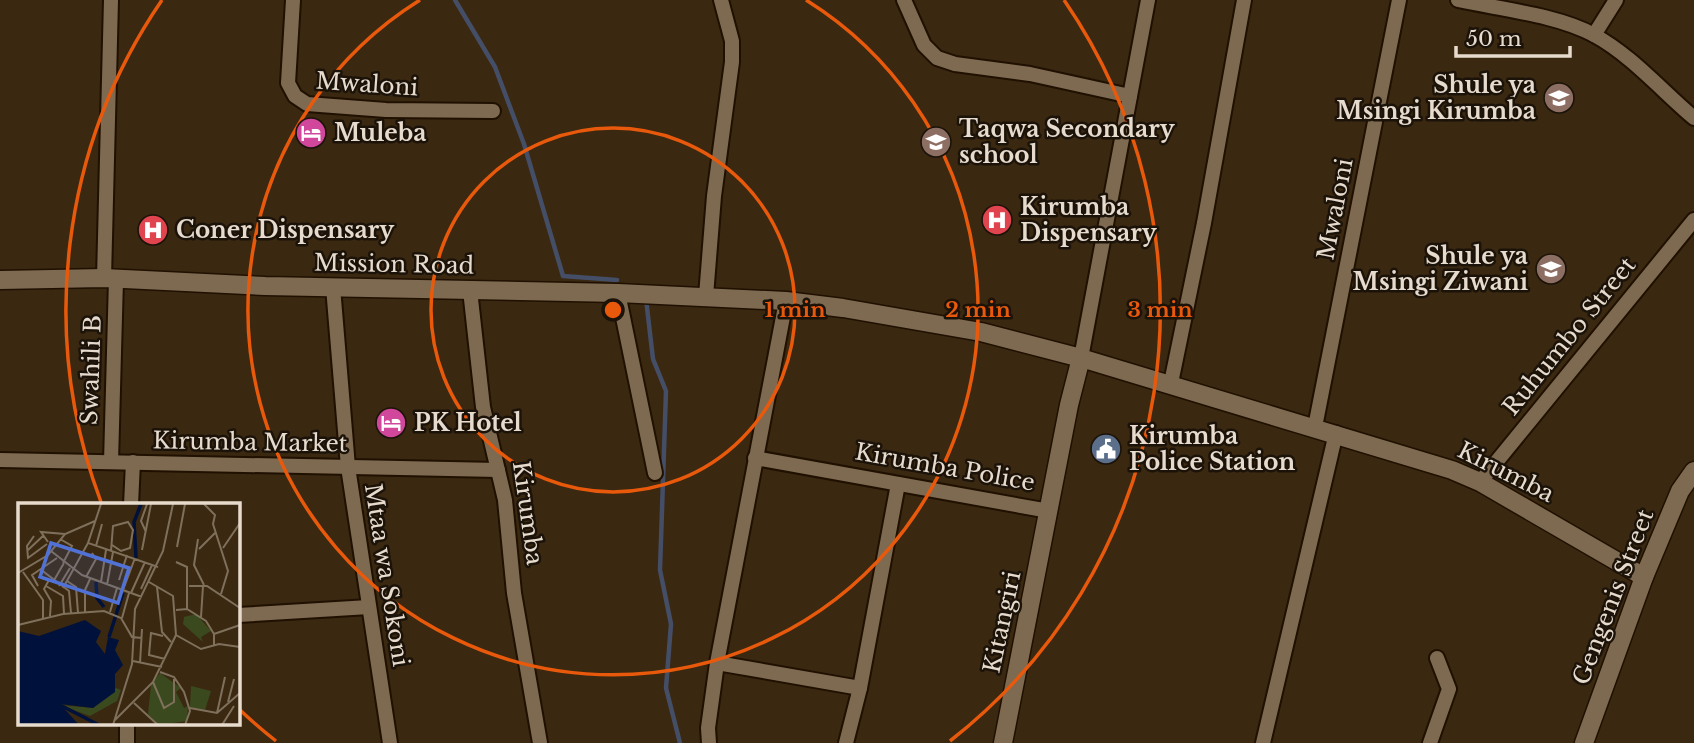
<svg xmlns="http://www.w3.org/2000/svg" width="1694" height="743" font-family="'Libre Baskerville',serif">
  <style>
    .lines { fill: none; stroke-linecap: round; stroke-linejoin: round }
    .stream { stroke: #454e67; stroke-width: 4.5 }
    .minor-casing { stroke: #201000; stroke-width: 18 }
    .tertiary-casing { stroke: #201000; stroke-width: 21 }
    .minor { stroke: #7e6a51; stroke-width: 14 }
    .tertiary { stroke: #7e6a51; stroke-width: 18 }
    .ring { fill: none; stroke: #e8590c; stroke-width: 3.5 }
    .labels { text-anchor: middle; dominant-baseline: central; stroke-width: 5; stroke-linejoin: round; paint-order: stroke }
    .street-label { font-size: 23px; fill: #e7dbcd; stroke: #1b1309 }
    .poi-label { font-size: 23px; font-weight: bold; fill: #e7dbcd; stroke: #1b1309; text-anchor: start }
    .inset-river { fill: none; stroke: #00123b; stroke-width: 3.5 }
    .inset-road { fill: none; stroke: #7f705c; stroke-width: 2 }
    .view { fill: #5071d5; fill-opacity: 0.15; stroke: #5071d5; stroke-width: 3.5 }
    .inset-edge { fill: none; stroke: #e7dbcd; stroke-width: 3.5 }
    .centre { fill: #e8590c; stroke: #1b1309; stroke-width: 3.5 }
    .ring-label { font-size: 21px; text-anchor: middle; font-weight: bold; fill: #e8590c; stroke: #1b1309; stroke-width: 5; stroke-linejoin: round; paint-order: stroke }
  </style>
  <rect width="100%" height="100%" fill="#3a2811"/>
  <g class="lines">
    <g class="stream">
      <polyline points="455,0 495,67 524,144 563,276 617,280"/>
      <polyline points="646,299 653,359 666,391 660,570 671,624 666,688 680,743"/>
    </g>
    <g class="minor-casing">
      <g id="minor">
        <polyline points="293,0 288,83 295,96 307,104 386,110 493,111"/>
        <polyline points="904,0 924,45 937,58 955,64 1030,74 1130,96"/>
        <path d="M 1458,0 C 1499,9 1558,15 1594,35 C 1631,55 1662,91 1694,118"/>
        <polyline points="1594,35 1616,0"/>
        <polyline points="104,278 111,0"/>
        <polyline points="333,287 348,467 390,743"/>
        <polyline points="470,290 483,407 505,500 514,593 540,743"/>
        <polyline points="618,293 655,473"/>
        <polyline points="706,296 714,196 732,62 732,41 721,0"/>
        <polyline points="1081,358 1148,0"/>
        <polyline points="1171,383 1204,223 1244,0"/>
        <polyline points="1315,427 1399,0"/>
        <polyline points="755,458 1049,511"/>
        <polyline points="0,460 498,470"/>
        <polyline points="111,462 116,279"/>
        <polyline points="1480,482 1694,220"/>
        <polyline points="131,505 133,462"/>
        <polyline points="238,615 369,607"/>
        <polyline points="717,663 860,688"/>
        <polyline points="127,743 127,724"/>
        <polyline points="709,743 708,728 717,663 786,301"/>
        <polyline points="846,743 860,688 898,484"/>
        <polyline points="1263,743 1336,433"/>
        <polyline points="1430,743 1449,689 1437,658"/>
      </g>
    </g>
    <g class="tertiary-casing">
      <g id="tertiary">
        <polyline points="0,280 104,278 265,286 618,293 786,301 843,308 981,332 1081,358 1452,470 1480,482 1644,577"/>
        <polyline points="1003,743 1069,405 1081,358"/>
        <polyline points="1584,743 1644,577 1680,491 1694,471"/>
      </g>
    </g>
    <use href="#minor" class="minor"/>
    <use href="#tertiary" class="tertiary"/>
  </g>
  <g class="ring">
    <circle cx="613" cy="310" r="182"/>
    <path d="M806 0A365 365 0 1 1 420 0"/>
    <path d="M276 741A547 547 0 0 1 240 710M101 502A547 547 0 0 1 162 0M1064 0A547 547 0 0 1 950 741"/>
  </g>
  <defs>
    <g id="school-disc" transform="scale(1.575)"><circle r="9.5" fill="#8d6e63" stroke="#1b1309"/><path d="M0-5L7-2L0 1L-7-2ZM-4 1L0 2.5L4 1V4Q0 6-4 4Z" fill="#fff"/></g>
    <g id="hotel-disc" transform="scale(1.575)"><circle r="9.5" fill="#d1479c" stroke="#1b1309"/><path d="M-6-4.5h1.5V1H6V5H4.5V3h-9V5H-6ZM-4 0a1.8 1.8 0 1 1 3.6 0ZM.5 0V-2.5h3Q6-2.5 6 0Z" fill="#fff"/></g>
    <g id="hospital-disc" transform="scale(1.575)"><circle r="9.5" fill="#e0444e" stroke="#1b1309"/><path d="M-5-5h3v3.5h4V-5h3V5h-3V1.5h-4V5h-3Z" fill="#fff"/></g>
    <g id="civic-disc" transform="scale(1.575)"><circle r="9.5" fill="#5c6f8a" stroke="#1b1309"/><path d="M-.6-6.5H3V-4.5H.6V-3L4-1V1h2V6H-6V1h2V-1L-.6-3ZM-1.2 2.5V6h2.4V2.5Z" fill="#fff"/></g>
  </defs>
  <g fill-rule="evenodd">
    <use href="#school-disc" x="1559" y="98"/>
    <use href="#hotel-disc" x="311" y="133"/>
    <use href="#school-disc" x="936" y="142"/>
    <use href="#hospital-disc" x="997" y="220"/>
    <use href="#hospital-disc" x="153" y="230"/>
    <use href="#school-disc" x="1551" y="269"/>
    <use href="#hotel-disc" x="391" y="423"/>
    <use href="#civic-disc" x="1106" y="449"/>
  </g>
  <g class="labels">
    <g class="street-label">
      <text transform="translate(367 84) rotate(4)">Mwaloni</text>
      <text transform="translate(1335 209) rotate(-79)">Mwaloni</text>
      <text transform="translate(394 264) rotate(1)">Mission Road</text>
      <text transform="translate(1569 336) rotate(-51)">Ruhumbo Street</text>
      <text transform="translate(91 370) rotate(-88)">Swahili B</text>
      <text transform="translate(250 442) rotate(1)">Kirumba Market</text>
      <text transform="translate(945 467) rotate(10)">Kirumba Police</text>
      <text transform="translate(1506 472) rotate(27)">Kirumba</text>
      <text transform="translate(528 513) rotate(82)">Kirumba</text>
      <text transform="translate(387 575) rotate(81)">Mtaa wa Sokoni</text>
      <text transform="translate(1613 597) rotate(-69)">Gengenis Street</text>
      <text transform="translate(1002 622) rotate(-78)">Kitangiri</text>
    </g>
    <g class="poi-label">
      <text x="1536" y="85" text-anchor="end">Shule ya<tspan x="1536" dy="26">Msingi Kirumba</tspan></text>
      <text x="959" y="129">Taqwa Secondary<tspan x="959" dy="26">school</tspan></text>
      <text x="334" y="133">Muleba</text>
      <text x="1020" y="207">Kirumba<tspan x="1020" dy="26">Dispensary</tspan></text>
      <text x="176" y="230">Coner Dispensary</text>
      <text x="1528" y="256" text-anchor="end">Shule ya<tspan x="1528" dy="26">Msingi Ziwani</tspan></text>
      <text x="414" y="423">PK Hotel</text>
      <text x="1129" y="436">Kirumba<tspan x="1129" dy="26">Police Station</tspan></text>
    </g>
  </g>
  <g transform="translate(18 503)">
    <rect width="222" height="222" fill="#3a2811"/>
    <path d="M 178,111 L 193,128 L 183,134 L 185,139 L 165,121 L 166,114 ZM 142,170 L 163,185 L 158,189 L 166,205 L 170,203 L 169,218 L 141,222 L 130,211 L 133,182 ZM 173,183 L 193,188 L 187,207 L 172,204 ZM 98,185 L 103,187 L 99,198 L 72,213 L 42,202 L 75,205 Z" fill="#3a4a1e"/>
    <path d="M 67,117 L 83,128 L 78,139 L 87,151 L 90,134 L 101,137 L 97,147 L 105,162 L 97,171 L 97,189 L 75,205 L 42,201 L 61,222 L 0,222 L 0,128 L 21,133 Z" fill="#00123b"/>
    <path class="inset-river" d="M 118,55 L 116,19 L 123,1M 78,79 L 79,95 L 86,104M 91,134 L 105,90M 0,166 L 24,167 L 86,157 L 95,138M 0,198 L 38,222M 42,202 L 81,222"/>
    <path class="inset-road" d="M 83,1 L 70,40 L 140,64M 186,1 L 197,12 L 195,21 L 210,68 L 203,91M 128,29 L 123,18 L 129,1M 16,33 L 9,43 L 10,55 L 29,41M 42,36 L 54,43 L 45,60M 180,36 L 176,62 L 186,82M 30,39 L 23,29 L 47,31M 78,43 L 84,21M 159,44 L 167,1M 205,45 L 222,20M 181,46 L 197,30M 10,47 L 26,32M 124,47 L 133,1M 33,48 L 64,72 L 124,94M 93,48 L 95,23 L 110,19 L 115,27 L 112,45 L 103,48 L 94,42M 158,59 L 169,64 L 169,106M 22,66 L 51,88 L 53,110M 5,69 L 25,97 L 25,115M 0,70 L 30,52 L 47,31 L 77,18M 68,74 L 78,56 L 74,50M 31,77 L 26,86 L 33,98 L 32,113M 101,77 L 109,52M 49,78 L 58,84 L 60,110M 35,79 L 46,60M 83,79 L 88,47M 89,82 L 95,49M 20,83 L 14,72 L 39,55M 28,83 L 45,93 L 46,111M 41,83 L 52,65M 171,83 L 189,83 L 222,105M 139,84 L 144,129 L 153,139M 45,85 L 70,40M 123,86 L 134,62M 105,87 L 117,55M 113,90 L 127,59M 158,107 L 169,106 L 188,118 L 196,131 L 196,142M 92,109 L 99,85M 67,110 L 67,87 L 72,76M 183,114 L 185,83M 104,115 L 111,90M 0,122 L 45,111 L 86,108 L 103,115 L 114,134 L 124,135M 196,131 L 222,122M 158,132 L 183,146 L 201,141 L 222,144M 145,133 L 133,130 L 131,152 L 147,156M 115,158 L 144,164M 122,160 L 124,126M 142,169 L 156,174 L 166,189 L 172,208 L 167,222M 135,179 L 146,205 L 156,199 L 156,176M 210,199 L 216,176M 116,200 L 140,222M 172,205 L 199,210 L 222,190M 199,210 L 207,174M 97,217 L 135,179 L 158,132 L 155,93 L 131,79M 95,222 L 114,161 L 117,106 L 145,48 L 155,1M 204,222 L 216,203"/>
    <path class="view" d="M 33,40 L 111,65 L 100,100 L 22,74 Z"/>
    <rect width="222" height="222" class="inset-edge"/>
  </g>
  <circle cx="613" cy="310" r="10" class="centre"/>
  <g class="ring-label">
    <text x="795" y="317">1 min</text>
    <text x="978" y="317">2 min</text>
    <text x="1160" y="317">3 min</text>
  </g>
  <path d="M1456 46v10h114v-10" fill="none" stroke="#e7dbcd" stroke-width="3.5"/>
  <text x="1466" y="46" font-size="21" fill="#e7dbcd" stroke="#1b1309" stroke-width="5" paint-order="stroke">50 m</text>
</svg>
